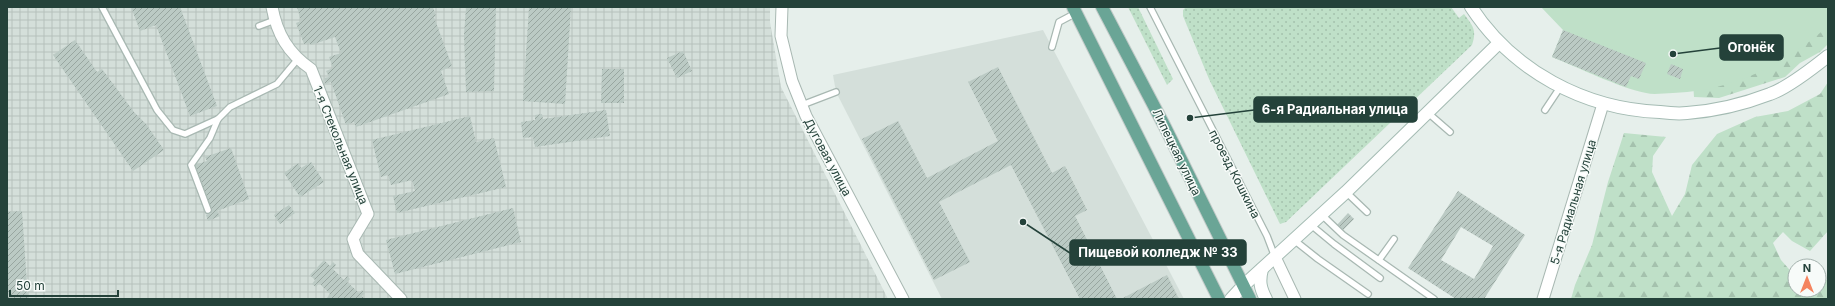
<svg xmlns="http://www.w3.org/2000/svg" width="1835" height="306" font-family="Inter,sans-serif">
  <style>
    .built { fill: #d4dfda }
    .industrial { fill: url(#industrial-grid) }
    .grass { fill: url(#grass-dots) }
    .forest { fill: url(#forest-firs) }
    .pitch { fill: #bfe0c8 }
    .building { fill: url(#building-hatch); fill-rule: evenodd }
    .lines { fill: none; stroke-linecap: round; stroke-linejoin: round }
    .lane-casing { stroke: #a8b8b2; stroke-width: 8 }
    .street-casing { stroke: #a8b8b2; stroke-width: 13 }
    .secondary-casing { stroke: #a4bbb3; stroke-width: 14 }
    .primary-casing { stroke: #c2cac8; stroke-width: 14 }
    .lane { stroke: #fff; stroke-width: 5.5 }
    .street { stroke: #fff; stroke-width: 11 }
    .secondary { stroke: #fff; stroke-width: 12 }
    .primary { stroke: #6aa596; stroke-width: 12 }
    .labels { text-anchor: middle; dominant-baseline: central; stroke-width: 3; stroke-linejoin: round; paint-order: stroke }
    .street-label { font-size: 12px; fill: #24423a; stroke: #f7fbf9 }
    .leader { fill: none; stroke: #24423a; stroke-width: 1.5 }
    .callout-dot { fill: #24423a; stroke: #f7fbf9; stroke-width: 1.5 }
    .callout { fill: #24423a; stroke: #24423a; stroke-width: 1.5 }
    .callout-label { font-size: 13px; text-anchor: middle; font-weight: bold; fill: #fff }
  </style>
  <defs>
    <pattern id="industrial-grid" width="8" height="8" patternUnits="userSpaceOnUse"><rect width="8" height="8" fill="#d4dfda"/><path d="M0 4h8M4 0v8" fill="none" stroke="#b6c1bc"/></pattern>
    <pattern id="grass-dots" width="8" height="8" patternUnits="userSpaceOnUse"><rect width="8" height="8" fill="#bfe0c8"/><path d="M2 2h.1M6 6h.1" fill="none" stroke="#a4c1ad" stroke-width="1.8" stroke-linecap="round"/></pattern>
    <pattern id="forest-firs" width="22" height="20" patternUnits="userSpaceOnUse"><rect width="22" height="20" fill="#bfe0c8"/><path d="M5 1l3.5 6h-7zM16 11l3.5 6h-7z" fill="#a4c1ad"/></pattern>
    <pattern id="building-hatch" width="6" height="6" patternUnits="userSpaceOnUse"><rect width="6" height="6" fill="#bbcac4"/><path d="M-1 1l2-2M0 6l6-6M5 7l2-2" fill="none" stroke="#98a6a0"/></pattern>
  </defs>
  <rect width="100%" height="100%" fill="#e6efeb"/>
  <polygon class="built" points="1043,30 1184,299 942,299 836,92 833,75"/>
  <polygon class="industrial" points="7,7 770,7 770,22 781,87 888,299 7,299"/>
  <g class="grass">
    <polygon points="1128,7 1138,7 1173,79 1167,85"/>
    <path d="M 1186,7 L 1451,7 L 1459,18 L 1464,14 C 1473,26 1477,30 1472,45 L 1286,222 L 1280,224 L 1209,79 L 1183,16 L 1183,10 Z"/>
  </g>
  <g class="forest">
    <polygon points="1828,7 1828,44 1820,52 1800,63 1785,77 1719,98 1694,97 1692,68"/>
    <polygon points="1828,82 1828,231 1810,251 1792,241 1783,232 1773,243 1781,260 1795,276 1795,290 1819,290 1819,279 1827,280 1828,299 1571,299 1575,285 1592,245 1608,182 1624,133 1666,137 1653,156 1652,172 1672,216 1685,194 1692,165 1717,134 1755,117 1788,111 1820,94"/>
  </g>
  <path class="pitch" d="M 1541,7 L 1828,7 L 1828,26 C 1785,65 1731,91 1673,93 C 1664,93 1654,95 1646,93 C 1617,87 1580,68 1552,57 L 1563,30 Z"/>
  <g class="building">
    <polygon points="131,7 180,7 217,106 190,116 156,25 140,31"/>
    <polygon points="297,7 433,7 436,16 434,17 452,66 441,71 449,94 356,127 354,122 346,125 331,82 325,84 324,78 329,77 326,71 333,68 329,57 341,53 335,37 311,45 309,43 304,44 296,23 301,21"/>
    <polygon points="466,7 496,7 494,91 466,92 464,35"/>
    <polygon points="529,7 571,7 565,104 523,101"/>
    <polygon points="1563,30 1646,63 1639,79 1631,76 1626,87 1552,57"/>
    <polygon points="75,40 97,72 102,69 134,112 146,124 164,150 133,171 53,55"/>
    <polygon points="683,51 692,71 677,78 667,58"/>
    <polygon points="1671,64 1683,69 1680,79 1667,74"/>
    <polygon points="998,67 1052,173 1065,166 1087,210 1075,216 1117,299 1080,299 1011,165 939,202 970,262 934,280 862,139 898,121 927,178 998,141 968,82"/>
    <polygon points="602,69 624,69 624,103 601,103"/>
    <polygon points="606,110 610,136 535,147 533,137 523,138 521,122 535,120 535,115 542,114 543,119"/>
    <polygon points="470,116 476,142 494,138 506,187 397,213 393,196 415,191 412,180 391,185 388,175 381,177 372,140"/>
    <polygon points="231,148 249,199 217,211 220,216 208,221 206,215 212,213 195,165 207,161 205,157"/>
    <polygon points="311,162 324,182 300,197 284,173 298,163 301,168"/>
    <path d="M 1458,191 L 1525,235 L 1484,299 L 1456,299 L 1408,268 ZM 1461,227 L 1493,246 L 1474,279 L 1441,260 Z"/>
    <polygon points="289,205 295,213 280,224 274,215"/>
    <polygon points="513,208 521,242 395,274 386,240"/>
    <polygon points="22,211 28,299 7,299 7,212"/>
    <polygon points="1348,213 1354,219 1343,230 1337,225"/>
    <polygon points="324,260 330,266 333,262 336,265 333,269 344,280 347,276 350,279 347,282 359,293 362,290 365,293 362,296 365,299 327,298 330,294 319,283 316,287 312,284 315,280 310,275"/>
    <polygon points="1167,275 1179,299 1121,299"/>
  </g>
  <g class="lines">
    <g class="lane-casing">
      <g id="lane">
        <polyline points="102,7 157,110 173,130 185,134 218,119"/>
        <polyline points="1150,7 1267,236 1275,257"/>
        <polyline points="259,26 275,20"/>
        <polyline points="1052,47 1059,22 1076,13"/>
        <polyline points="802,105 836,92"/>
        <polyline points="1545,110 1561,86"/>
        <polyline points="1427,112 1450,132"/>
        <polyline points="1346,192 1367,212"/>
        <polyline points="208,210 191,165 210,138 218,119 230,107 277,84 297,60"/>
        <polyline points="1322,215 1343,235 1434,299"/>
        <polyline points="1311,225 1334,244 1380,278"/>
        <polyline points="1294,240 1318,259 1368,294"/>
        <polyline points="1379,260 1394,239"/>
      </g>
    </g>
    <g class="street-casing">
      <g id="street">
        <path d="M 272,7 C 277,34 288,53 311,69 L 368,214 L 353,239 L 358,254 L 401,299"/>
        <polyline points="782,7 781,36 792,81 806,116 903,299"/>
        <polyline points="1275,257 1295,299"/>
        <polyline points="1543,299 1603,104"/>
      </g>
    </g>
    <g class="secondary-casing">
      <g id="secondary">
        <path d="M 1471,7 C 1513,71 1584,109 1660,112 C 1668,113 1678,114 1687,113 C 1714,111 1744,104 1770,94 C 1787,88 1813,68 1828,56"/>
        <path d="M 1262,269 C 1259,281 1260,288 1266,299"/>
        <polyline points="1231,299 1243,286 1346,192 1499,43"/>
      </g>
    </g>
    <g class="primary-casing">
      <g id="primary">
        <polyline points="1073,7 1219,299"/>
        <polyline points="1102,7 1165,127 1250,299"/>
      </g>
    </g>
    <use href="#lane" class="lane"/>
    <use href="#street" class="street"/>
    <use href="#secondary" class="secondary"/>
    <use href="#primary" class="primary"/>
  </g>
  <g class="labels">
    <g class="street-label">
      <text transform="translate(341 145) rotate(68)">1-я Стекольная улица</text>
      <text transform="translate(1177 152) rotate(64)">Липецкая улица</text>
      <text transform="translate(828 157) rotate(62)">Дуговая улица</text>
      <text transform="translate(1235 174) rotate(63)">проезд Кошкина</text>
      <text transform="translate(1573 202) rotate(-73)">5-я Радиальная улица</text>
    </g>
  </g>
  <path class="leader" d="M1673 54L1720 48M1190 118L1254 110M1023 222L1070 253"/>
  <g class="callout-dot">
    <circle cx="1673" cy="54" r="4"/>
    <circle cx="1190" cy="118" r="4"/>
    <circle cx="1023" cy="222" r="4"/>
  </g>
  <g class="callout">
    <rect x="1720" y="35" width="63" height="25" rx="4"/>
    <rect x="1254" y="97" width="163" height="25" rx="4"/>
    <rect x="1070" y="240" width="176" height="25" rx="4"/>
  </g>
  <g class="callout-label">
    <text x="1751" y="52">Огонёк</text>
    <text x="1335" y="114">6-я Радиальная улица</text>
    <text x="1158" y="257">Пищевой колледж № 33</text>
  </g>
  <rect width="1835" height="306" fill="none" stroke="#24423a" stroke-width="16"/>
  <g transform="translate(1807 278)"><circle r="19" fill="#f7fbf9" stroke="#a3b1ad"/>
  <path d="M0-3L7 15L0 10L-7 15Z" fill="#f4845f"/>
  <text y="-6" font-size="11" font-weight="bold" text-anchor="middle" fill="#24423a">N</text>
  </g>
  <path d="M10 290v6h108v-6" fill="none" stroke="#24423a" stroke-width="2"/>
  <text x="16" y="290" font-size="12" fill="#24423a" stroke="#f7fbf9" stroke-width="3" paint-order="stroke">50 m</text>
</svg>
